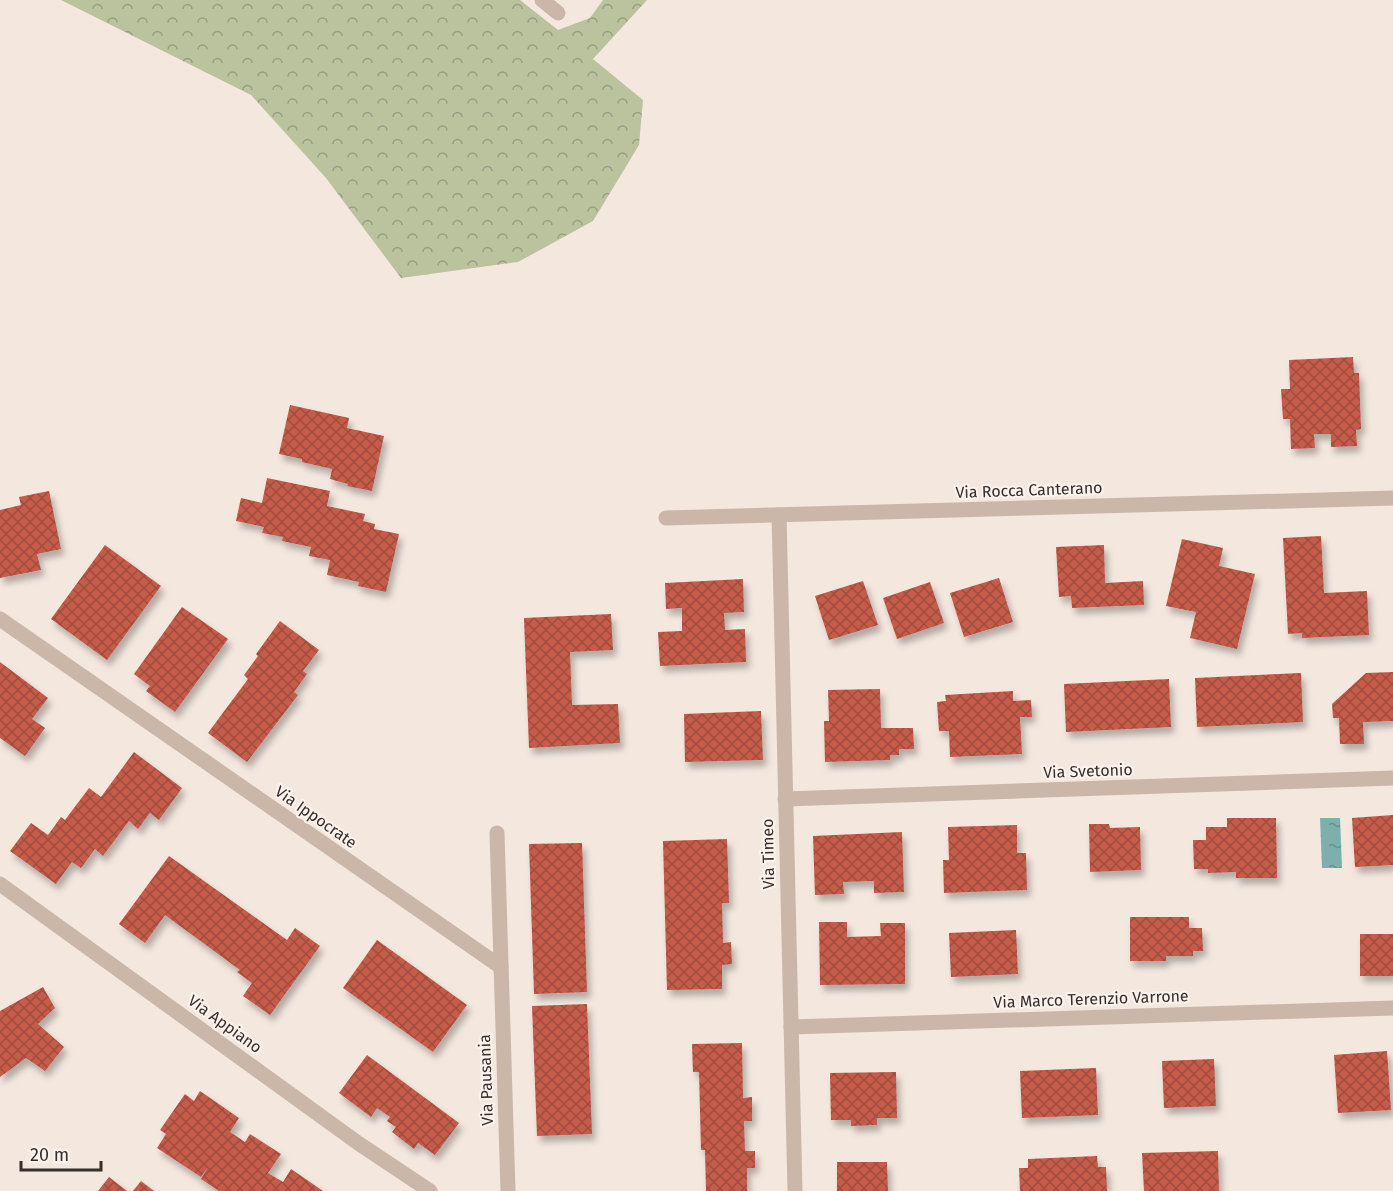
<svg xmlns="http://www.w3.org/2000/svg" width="1393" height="1191" font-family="'Fira Sans',sans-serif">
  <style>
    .forest { fill: url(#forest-crowns) }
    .water { fill: url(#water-ripples) }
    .building { fill: url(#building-cross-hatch); filter: url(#shadow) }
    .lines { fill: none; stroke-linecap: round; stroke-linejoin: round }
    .street { stroke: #cbb6aa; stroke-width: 15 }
    .labels { text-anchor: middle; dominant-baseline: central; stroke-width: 4.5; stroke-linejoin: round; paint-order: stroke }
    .street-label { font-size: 16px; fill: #382d2a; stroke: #faf2eb }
  </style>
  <defs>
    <pattern id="forest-crowns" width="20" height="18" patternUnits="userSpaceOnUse" patternTransform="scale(1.5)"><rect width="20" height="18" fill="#bac29e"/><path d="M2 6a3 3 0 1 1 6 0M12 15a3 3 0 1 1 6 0" fill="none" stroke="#989e81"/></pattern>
    <pattern id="water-ripples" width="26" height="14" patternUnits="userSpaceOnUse" patternTransform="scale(1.5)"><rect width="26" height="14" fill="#7db0ad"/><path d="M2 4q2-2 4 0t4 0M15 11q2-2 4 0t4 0" fill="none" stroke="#67908d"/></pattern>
    <pattern id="building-cross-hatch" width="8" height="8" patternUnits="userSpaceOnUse" patternTransform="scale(1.5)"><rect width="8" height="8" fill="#c55b4a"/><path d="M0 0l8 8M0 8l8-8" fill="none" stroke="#a14c3e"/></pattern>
    <filter id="shadow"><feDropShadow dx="3.5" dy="6" stdDeviation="3" flood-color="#0004"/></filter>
  </defs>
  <rect width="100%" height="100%" fill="#f3e7de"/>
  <polygon class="forest" points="61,0 520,0 558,30 590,18 603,0 647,0 593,59 643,100 639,145 593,221 518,262 401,278 326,178 251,95"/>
  <polygon class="water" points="1320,818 1340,818 1342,868 1322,868"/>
  <g class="building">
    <polygon points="1353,357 1354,373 1359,373 1361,429 1356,430 1357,446 1331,447 1331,434 1314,434 1315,448 1291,449 1290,419 1283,419 1281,389 1290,389 1289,360"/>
    <polygon points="290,405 349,418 347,428 384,436 372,491 347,486 348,484 330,479 332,469 302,462 302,459 279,454"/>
    <polygon points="267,478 330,491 327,506 365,514 363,521 375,524 374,529 399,534 386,592 358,586 359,582 327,575 330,560 309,556 311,547 282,541 283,537 262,533 264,527 236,521 241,498 262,503"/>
    <polygon points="49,491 61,549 37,554 41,570 0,578 0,510 21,505 19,497"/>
    <polygon points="1321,536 1324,593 1367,591 1369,635 1302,638 1302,633 1288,634 1283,538"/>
    <polygon points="1182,539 1223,548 1219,566 1255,574 1237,649 1190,638 1196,612 1166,606"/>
    <polygon points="105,545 161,586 107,660 51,619"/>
    <polygon points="1104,545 1105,583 1143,581 1144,605 1072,608 1071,596 1059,597 1056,547"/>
    <polygon points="999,578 1013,622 964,637 950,593"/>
    <polygon points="743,579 744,612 724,613 725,630 745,629 746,662 660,666 658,632 682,631 682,608 666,609 665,583"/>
    <polygon points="863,581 878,625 829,640 815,596"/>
    <polygon points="930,582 944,623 897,639 883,598"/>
    <polygon points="182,607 228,639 175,712 146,691 150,686 134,674"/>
    <polygon points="611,614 613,650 570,652 572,705 618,704 620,743 529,748 524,618"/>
    <polygon points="280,621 319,650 303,671 307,674 294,692 298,695 247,762 208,733 248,679 244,675 258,656 256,654"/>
    <polygon points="0,662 48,698 32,719 45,728 25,756 0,738"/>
    <polygon points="1393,672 1393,721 1363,722 1364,744 1340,744 1339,718 1333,718 1332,704 1366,673"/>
    <polygon points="1301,673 1303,722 1197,727 1195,678"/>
    <polygon points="1169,679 1171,727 1066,732 1064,684"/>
    <polygon points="880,689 881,728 913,728 914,749 899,749 899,755 890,755 890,760 825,762 824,721 829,721 828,690"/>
    <polygon points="1013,691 1013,701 1031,700 1032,717 1020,717 1022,754 950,757 949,731 939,731 937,702 946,701 945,695"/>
    <polygon points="761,711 763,760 685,762 684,714"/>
    <polygon points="134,752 182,788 159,820 150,813 138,829 129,821 103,856 95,849 81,868 72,862 56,884 10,851 31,823 48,835 61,817 65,820 89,788 101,797"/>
    <polygon points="1393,815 1393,865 1355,867 1352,818"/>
    <polygon points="1227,818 1276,818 1277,878 1236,878 1236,872 1208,873 1208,869 1194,869 1193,840 1206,840 1206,827 1227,827"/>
    <polygon points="1089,824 1109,824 1110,828 1140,827 1141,870 1090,872"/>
    <polygon points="1017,825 1017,853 1026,853 1027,890 944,893 943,860 949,860 948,827"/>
    <polygon points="902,832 904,892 874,893 874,881 843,882 844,894 815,895 813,836"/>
    <polygon points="727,839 729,903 722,903 723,943 731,942 732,964 722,965 722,989 667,990 663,841"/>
    <polygon points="582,843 587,992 534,994 529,844"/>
    <polygon points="169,856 287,940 295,928 320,946 270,1015 243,996 252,983 237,972 240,970 165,915 145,943 119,924"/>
    <polygon points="1130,917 1189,917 1189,928 1202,928 1203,951 1193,951 1193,956 1166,956 1166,961 1130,961"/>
    <polygon points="819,922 847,922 847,937 881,936 880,923 905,923 905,984 820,985"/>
    <polygon points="1016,930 1018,974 951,977 949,933"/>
    <rect x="1360" y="934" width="33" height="42"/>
    <polygon points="377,940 467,1005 433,1052 343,988"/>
    <polygon points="43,987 55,1008 38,1024 64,1047 45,1071 26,1058 0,1077 0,1011"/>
    <polygon points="587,1004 592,1134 537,1136 532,1006"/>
    <polygon points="742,1043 743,1098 752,1097 752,1121 744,1121 745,1151 755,1151 755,1168 747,1168 747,1191 706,1191 705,1150 701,1150 699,1072 693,1072 692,1044"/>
    <polygon points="1387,1051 1391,1110 1338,1113 1334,1055"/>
    <polygon points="367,1055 459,1123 435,1155 418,1143 414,1149 392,1132 396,1127 387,1121 390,1117 377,1108 371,1117 339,1093"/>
    <polygon points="1214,1059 1216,1106 1164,1108 1162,1061"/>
    <polygon points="1096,1068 1098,1115 1022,1118 1020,1071"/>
    <polygon points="896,1072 897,1118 877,1118 877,1125 851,1126 851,1120 831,1120 830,1073"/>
    <polygon points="200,1091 239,1118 230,1132 245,1142 250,1134 281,1154 268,1173 283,1182 291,1169 323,1191 219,1191 201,1179 208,1167 201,1177 157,1148 166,1134 160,1130 185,1094 194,1101"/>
    <polygon points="1218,1151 1219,1191 1144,1191 1142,1153"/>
    <polygon points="1097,1156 1098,1167 1106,1167 1107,1191 1020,1191 1019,1168 1028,1168 1028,1159"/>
    <polygon points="837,1162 887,1162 888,1191 837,1191"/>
    <polygon points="109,1177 127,1191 98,1191"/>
    <polygon points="141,1181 154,1191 133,1191"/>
  </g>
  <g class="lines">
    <g class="street">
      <polyline points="542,0 558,13"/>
      <polyline points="779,515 795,1191"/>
      <polyline points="666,518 1393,498"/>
      <polyline points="0,619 501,967"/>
      <polyline points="785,799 1393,778"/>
      <polyline points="497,833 508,1191"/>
      <polyline points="0,884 358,1143 430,1191"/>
      <polyline points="791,1027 1393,1008"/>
    </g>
  </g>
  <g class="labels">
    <g class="street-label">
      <text transform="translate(1029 490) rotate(-2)">Via Rocca Canterano</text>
      <text transform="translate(1088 771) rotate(-2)">Via Svetonio</text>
      <text transform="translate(316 817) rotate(35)">Via Ippocrate</text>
      <text transform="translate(768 854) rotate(-91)">Via Timeo</text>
      <text transform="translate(1091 999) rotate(-2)">Via Marco Terenzio Varrone</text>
      <text transform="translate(225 1024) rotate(36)">Via Appiano</text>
      <text transform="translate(486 1080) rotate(-92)">Via Pausania</text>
    </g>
  </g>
  <path d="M21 1161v9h80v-9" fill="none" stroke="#382d2a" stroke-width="3"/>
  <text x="30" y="1161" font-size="18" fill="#382d2a" stroke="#faf2eb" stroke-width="4.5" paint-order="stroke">20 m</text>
</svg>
